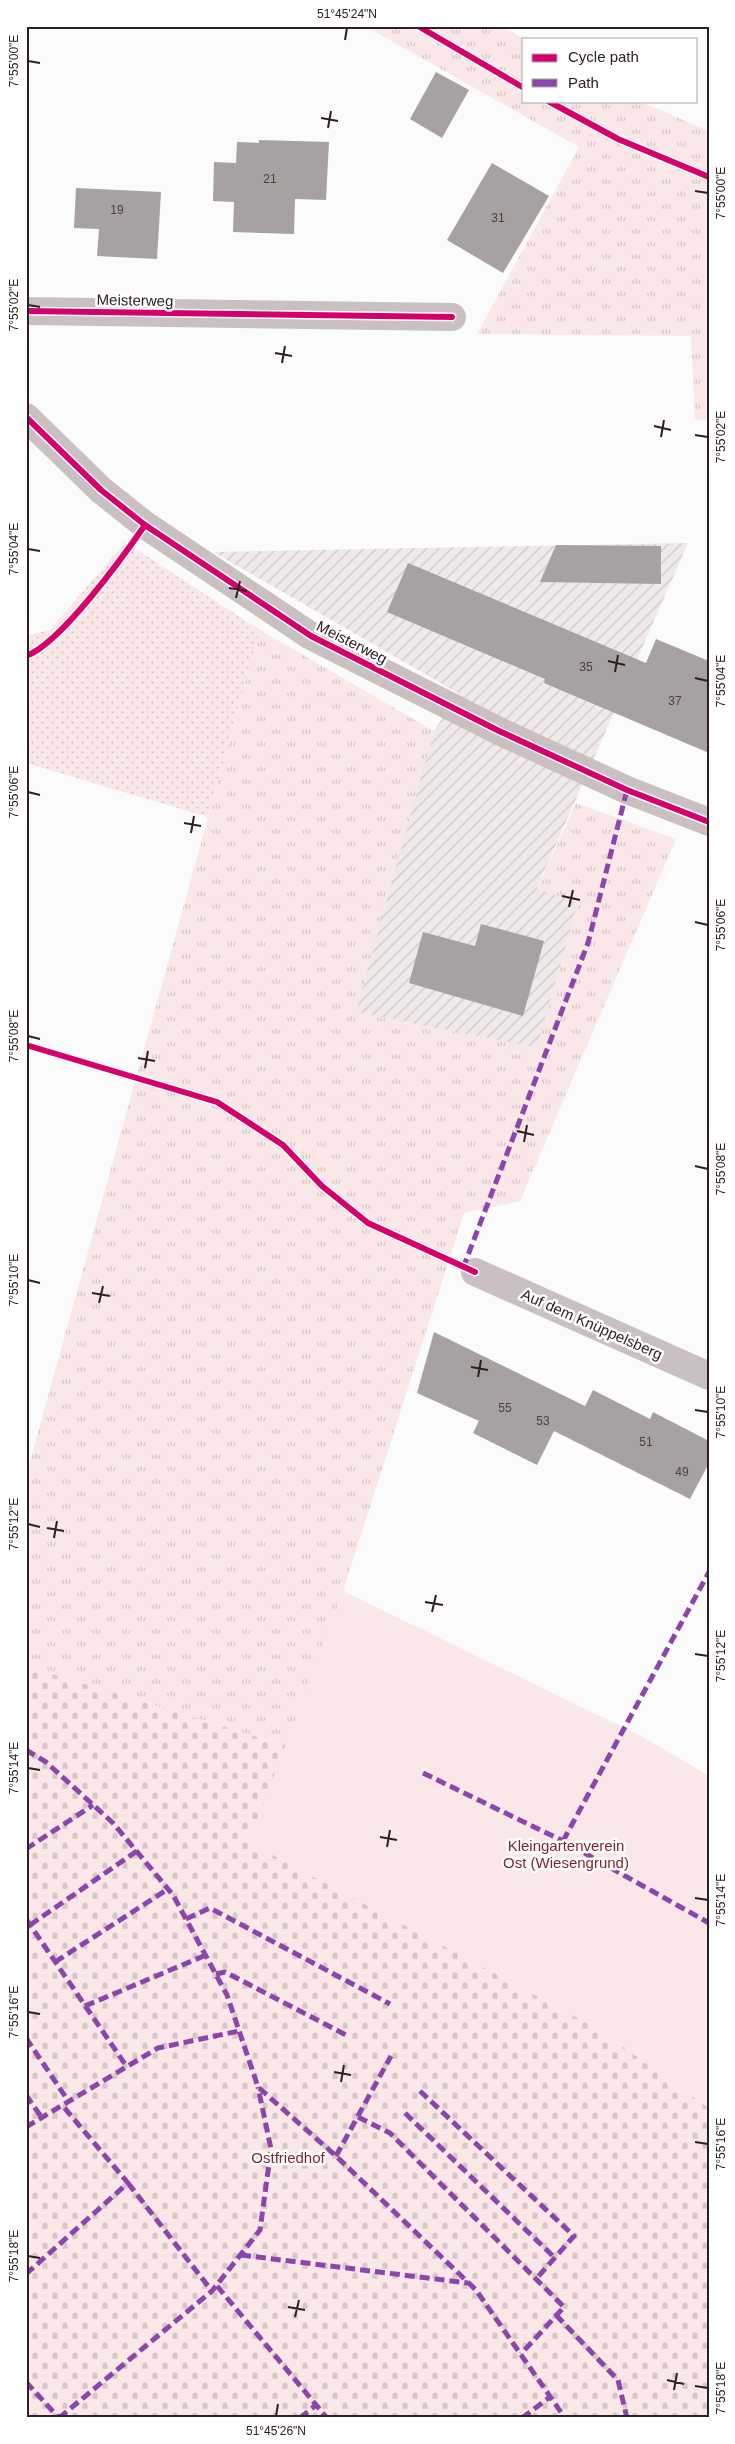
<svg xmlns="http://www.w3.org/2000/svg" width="735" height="2444" font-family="Helvetica,sans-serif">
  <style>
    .industrial { fill: url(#industrial-furrows) }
    .grass { fill: url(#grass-tufts) }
    .cemetery { fill: url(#cemetery-stones) }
    .park { fill: url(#park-dots) }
    .garden { fill: #fae7e8 }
    .building { fill: #a7a1a2 }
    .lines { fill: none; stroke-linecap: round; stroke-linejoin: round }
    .minor { stroke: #cbc0c1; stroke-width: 28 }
    .quiet { stroke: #8e44ad; stroke-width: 5; stroke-dasharray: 10 5; stroke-linecap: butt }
    .cycleway-casing { stroke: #fff; stroke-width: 9 }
    .cycleway { stroke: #d6006c; stroke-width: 6 }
    .ticks { fill: none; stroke: #2e2021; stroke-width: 2 }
    .labels { text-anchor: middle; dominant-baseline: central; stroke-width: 5; stroke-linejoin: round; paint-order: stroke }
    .number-label { font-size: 12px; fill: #4c4041 }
    .street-label { font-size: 15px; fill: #2e2021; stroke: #fff }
    .park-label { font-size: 15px; fill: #822236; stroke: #fff }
    .neatline { fill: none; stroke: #2e2021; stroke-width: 2 }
    .ticks-label { font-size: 12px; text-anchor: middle; fill: #2e2021 }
  </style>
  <defs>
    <pattern id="industrial-furrows" width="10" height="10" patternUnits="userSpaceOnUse" patternTransform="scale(1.25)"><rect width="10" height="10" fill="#efe9e9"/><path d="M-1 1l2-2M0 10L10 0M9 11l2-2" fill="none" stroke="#cdc8c8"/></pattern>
    <pattern id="grass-tufts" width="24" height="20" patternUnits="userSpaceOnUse" patternTransform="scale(1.25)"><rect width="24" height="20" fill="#fae7e8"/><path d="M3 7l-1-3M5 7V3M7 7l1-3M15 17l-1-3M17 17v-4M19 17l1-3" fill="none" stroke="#d7c6c7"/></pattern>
    <pattern id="cemetery-stones" width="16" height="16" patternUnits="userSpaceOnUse" patternTransform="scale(1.25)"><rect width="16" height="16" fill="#fae7e8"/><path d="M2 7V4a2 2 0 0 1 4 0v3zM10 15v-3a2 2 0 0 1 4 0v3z" fill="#d7c6c7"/></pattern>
    <pattern id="park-dots" width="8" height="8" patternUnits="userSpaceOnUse" patternTransform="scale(1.25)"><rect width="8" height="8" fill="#fae7e8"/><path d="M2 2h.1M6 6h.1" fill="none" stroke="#d7c6c7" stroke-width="1.8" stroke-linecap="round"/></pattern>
  </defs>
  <rect width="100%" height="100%" fill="#fbfbfb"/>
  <polygon class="industrial" points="688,543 537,888 578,903 537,1048 355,1012 429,746 434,731 458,693 213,552"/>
  <g class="grass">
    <polygon points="365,26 501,26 524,39 524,101 639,101 709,131 709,421 695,419 691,336 477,334 579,147"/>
    <polygon points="260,630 434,731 356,1012 537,1048 578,903 537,889 576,803 676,839 520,1201 464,1213 343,1591 287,1746 26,1666 26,1476"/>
  </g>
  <polygon class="cemetery" points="26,1666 287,1746 249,1842 597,2028 709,2108 709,2418 26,2418"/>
  <polygon class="park" points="125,542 260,630 208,817 26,763 26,636 50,630"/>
  <polygon class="garden" points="343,1591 641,1736 709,1776 709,2108 597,2028 249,1842"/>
  <g class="building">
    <polygon points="436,72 469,90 442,138 410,119"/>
    <polygon points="259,140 329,142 326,200 295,199 294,234 233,232 234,202 213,201 214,162 236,163 237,142 259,143"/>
    <polygon points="492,163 549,196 503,273 447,240"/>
    <polygon points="76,188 161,192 157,259 97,256 99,229 74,228"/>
    <polygon points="556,545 661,546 661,584 540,582"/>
    <polygon points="408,563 646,663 656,639 709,661 709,753 544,683 545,679 387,612"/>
    <polygon points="481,924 544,941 523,1016 409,983 423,932 475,946"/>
    <polygon points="434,1332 585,1406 593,1390 650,1419 653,1412 709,1441 709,1463 690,1499 554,1431 537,1465 473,1433 479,1421 417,1393"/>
  </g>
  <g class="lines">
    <g class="minor">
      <polyline points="26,311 452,317"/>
      <polyline points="26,417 101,490 145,525 311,636 499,731 627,790 709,822"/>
      <polyline points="475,1272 709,1376"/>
    </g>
    <g class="quiet">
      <polyline points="463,1268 588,943 627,790"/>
      <polyline points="26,1750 46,1762 113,1823 173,1895 227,1995 258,2087 336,2156 476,2290 565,2418"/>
      <polyline points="423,1773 563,1841 709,1923"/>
      <polyline points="563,1841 709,1572"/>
      <polyline points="26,1849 93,1805"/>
      <polyline points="26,1919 127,2067"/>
      <polyline points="186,1919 210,1908 390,2004"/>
      <polyline points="30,1925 137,1851"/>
      <polyline points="55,1962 168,1889"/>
      <polyline points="216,1974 225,1972 348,2036"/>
      <polyline points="85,2006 206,1955"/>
      <polyline points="26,2038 69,2102"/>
      <polyline points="420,2091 574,2236 536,2279"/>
      <polyline points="26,2095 42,2118"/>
      <polyline points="405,2113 555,2258"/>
      <polyline points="358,2117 390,2133 564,2307 521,2354"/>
      <polyline points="26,2127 158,2048 239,2031"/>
      <polyline points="336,2156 391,2056"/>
      <polyline points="128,2183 212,2291"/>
      <polyline points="241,2255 468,2283"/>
      <polyline points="26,2274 128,2183 62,2105"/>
      <polyline points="217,2286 327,2418"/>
      <polyline points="556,2315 618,2380 627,2418"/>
      <polyline points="26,2382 59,2418"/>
      <polyline points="59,2418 212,2291 260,2230 271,2149 258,2087"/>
      <polyline points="300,2418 316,2405"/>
      <polyline points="522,2418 550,2397"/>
    </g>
    <g class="cycleway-casing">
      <g id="cycleway">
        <polyline points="418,26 524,88"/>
        <polyline points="548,101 618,139 709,177"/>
        <polyline points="26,311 452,317"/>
        <polyline points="26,417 101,490 145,525 311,636 499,731 627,790 709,822"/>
        <path d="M 26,656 C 60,644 123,557 145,525"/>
        <polyline points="26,1045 217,1102 283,1145 322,1186 368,1223 475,1272"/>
      </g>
    </g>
    <use href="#cycleway" class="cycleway"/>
  </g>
  <path class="ticks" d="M 345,40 L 347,28M 28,61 L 40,63M 321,118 L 338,121M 328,128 L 331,111M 695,191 L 708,193M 28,305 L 40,307M 275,353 L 292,356M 282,363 L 285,346M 654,426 L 671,430M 695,435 L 708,437M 661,437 L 664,420M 28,549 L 40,551M 229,588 L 247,591M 236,598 L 240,581M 608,661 L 625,665M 615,672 L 618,655M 695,678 L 708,681M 28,792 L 40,795M 184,823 L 201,826M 191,833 L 194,816M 562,896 L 580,900M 569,907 L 573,890M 695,922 L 708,925M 28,1036 L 40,1039M 138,1058 L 155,1061M 145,1068 L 148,1051M 517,1131 L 534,1135M 524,1142 L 527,1125M 695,1166 L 708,1169M 28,1280 L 40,1283M 92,1293 L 110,1296M 99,1303 L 103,1286M 471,1367 L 488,1370M 478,1377 L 481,1360M 695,1410 L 708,1412M 28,1524 L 40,1527M 47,1528 L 64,1531M 54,1538 L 57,1521M 425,1602 L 443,1605M 432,1612 L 436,1595M 695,1654 L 708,1656M 28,1768 L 40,1770M 380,1837 L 397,1840M 387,1847 L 390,1830M 695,1898 L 708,1900M 28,2012 L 40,2014M 334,2072 L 351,2075M 341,2082 L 344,2065M 695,2142 L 708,2144M 28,2256 L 40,2258M 288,2307 L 305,2310M 295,2317 L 299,2300M 667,2380 L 684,2384M 695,2386 L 708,2388M 674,2390 L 677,2373M 276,2416 L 278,2404"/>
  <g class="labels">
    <g class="number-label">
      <text x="270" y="179">21</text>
      <text x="117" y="210">19</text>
      <text x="498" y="218">31</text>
      <text x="586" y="667">35</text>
      <text x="675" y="701">37</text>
      <text x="505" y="1408">55</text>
      <text x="543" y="1421">53</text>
      <text x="646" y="1442">51</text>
      <text x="682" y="1472">49</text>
    </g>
    <g class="street-label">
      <text transform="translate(135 300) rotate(1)">Meisterweg</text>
      <text transform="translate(352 642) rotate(27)">Meisterweg</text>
      <text transform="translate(592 1324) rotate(24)">Auf dem Knüppelsberg</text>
    </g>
    <g class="park-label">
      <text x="566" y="1845">Kleingartenverein<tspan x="566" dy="17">Ost (Wiesengrund)</tspan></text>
      <text x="288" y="2157">Ostfriedhof</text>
    </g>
  </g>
  <rect width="735" height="2444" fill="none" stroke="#ffffff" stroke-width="55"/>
  <rect x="522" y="38" width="175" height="65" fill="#ffffff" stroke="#aba6a6"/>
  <rect x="532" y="54" width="25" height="8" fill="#d6006c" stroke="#aba6a6"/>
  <text x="568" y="62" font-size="15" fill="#2e2021">Cycle path</text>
  <rect x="532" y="79" width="25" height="8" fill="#8e44ad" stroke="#aba6a6"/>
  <text x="568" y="88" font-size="15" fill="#2e2021">Path</text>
  <rect x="28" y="28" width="680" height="2388" class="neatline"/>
  <g class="ticks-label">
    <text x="347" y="18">51°45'24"N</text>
    <text transform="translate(14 61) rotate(-90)" y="4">7°55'00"E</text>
    <text transform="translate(721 193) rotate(-90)" y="4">7°55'00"E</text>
    <text transform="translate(14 305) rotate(-90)" y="4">7°55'02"E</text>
    <text transform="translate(721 437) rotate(-90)" y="4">7°55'02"E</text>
    <text transform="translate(14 549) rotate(-90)" y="4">7°55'04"E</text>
    <text transform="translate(721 681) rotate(-90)" y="4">7°55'04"E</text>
    <text transform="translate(14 792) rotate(-90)" y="4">7°55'06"E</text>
    <text transform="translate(721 925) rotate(-90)" y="4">7°55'06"E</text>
    <text transform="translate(14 1036) rotate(-90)" y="4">7°55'08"E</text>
    <text transform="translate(721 1169) rotate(-90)" y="4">7°55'08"E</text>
    <text transform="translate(14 1280) rotate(-90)" y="4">7°55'10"E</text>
    <text transform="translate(721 1412) rotate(-90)" y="4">7°55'10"E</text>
    <text transform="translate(14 1524) rotate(-90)" y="4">7°55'12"E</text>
    <text transform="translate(721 1656) rotate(-90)" y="4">7°55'12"E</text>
    <text transform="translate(14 1768) rotate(-90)" y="4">7°55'14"E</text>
    <text transform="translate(721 1900) rotate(-90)" y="4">7°55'14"E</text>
    <text transform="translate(14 2012) rotate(-90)" y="4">7°55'16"E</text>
    <text transform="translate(721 2144) rotate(-90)" y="4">7°55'16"E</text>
    <text transform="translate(14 2256) rotate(-90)" y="4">7°55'18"E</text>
    <text transform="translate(721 2388) rotate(-90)" y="4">7°55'18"E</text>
    <text x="276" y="2435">51°45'26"N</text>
  </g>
</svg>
